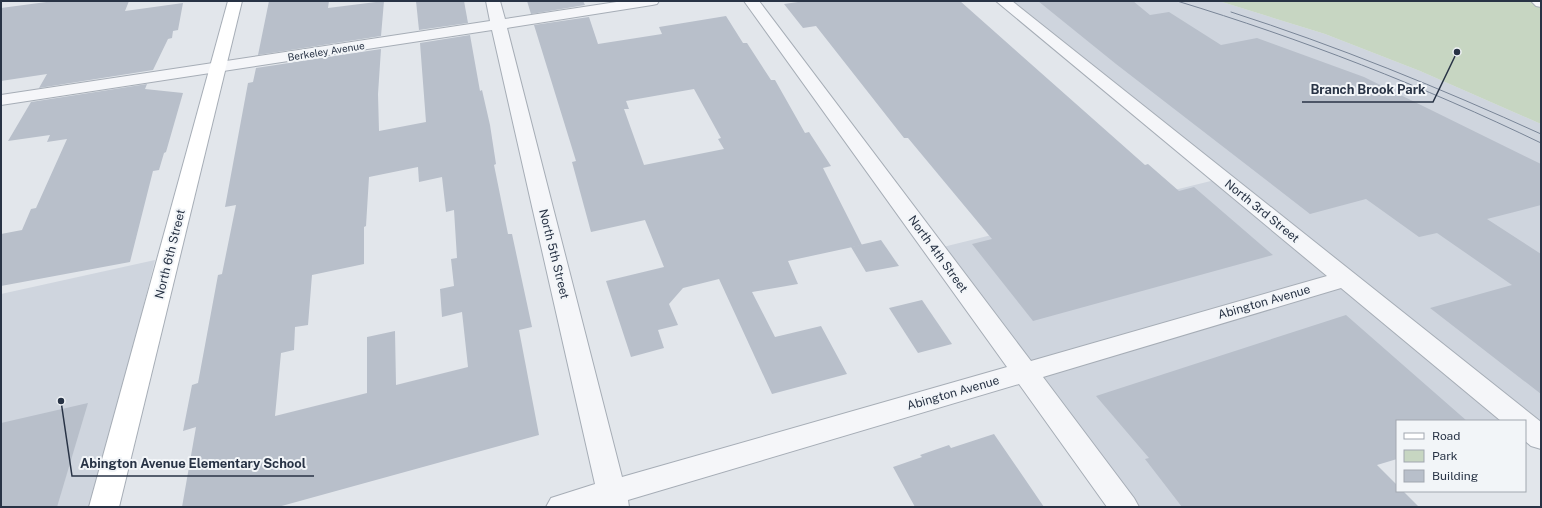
<svg xmlns="http://www.w3.org/2000/svg" width="1542" height="508" font-family="'Public Sans',sans-serif">
  <style>
    .built { fill: #cfd5de }
    .green { fill: #c7d6c2 }
    .building { fill: #b8bfca; fill-rule: evenodd }
    .lines { fill: none; stroke-linecap: round; stroke-linejoin: round }
    .street-casing { stroke: #a6adb6; stroke-width: 2 }
    .secondary-casing { stroke: #a6adb6; stroke-width: 2 }
    .street { fill: #f5f6f9; fill-rule: evenodd }
    .secondary { fill: #fff; fill-rule: evenodd }
    .tram { stroke: #798597; stroke-width: 1 }
    .labels { text-anchor: middle; dominant-baseline: central; stroke-width: 4; stroke-linejoin: round; paint-order: stroke }
    .far-street-label { font-size: 10px; fill: #283345; stroke: #f2f5f8 }
    .street-label { font-size: 12px; fill: #283345; stroke: #f2f5f8 }
    .leader { fill: none; stroke: #283345; stroke-width: 1.5 }
    .callout-dot { fill: #283345; stroke: #f2f5f8; stroke-width: 1.5 }
    .callout-label { font-size: 13px; text-anchor: middle; font-weight: bold; fill: #283345; stroke: #f2f5f8; stroke-width: 4; stroke-linejoin: round; paint-order: stroke }
  </style>
  <rect width="100%" height="100%" fill="#e2e6eb"/>
  <g class="built">
    <polygon points="1002,1 1219,1 1325,34 1420,71 1541,124 1541,428 1522,413 1499,421 1397,421 1348,474 1382,507 1131,507 939,248 1219,179"/>
    <polygon points="155,260 93,507 1,507 1,294"/>
  </g>
  <polygon class="green" points="1219,1 1541,1 1541,124 1420,71 1325,34"/>
  <g class="building">
    <polygon points="54,1 129,1 125,11 183,3 178,30 173,31 172,38 168,39 153,70 39,88 47,74 1,81 1,8"/>
    <polygon points="269,1 329,1 328,8 384,1 381,36 258,55"/>
    <polygon points="416,1 464,1 468,23 419,30"/>
    <polygon points="527,1 583,1 585,5 531,14"/>
    <polygon points="805,1 960,1 1145,165 1148,164 1179,191 1194,187 1273,255 1033,321 972,244 992,239 908,138 904,138 816,26 803,28 784,4"/>
    <polygon points="1038,1 1133,1 1150,15 1169,12 1221,45 1257,38 1364,77 1541,164 1541,205 1487,219 1541,254 1541,394 1430,308 1512,285 1437,233 1419,237 1366,199 1310,214 1116,64"/>
    <path d="M 726,16 L 743,43 L 747,43 L 771,80 L 775,80 L 805,133 L 809,132 L 831,166 L 823,168 L 862,245 L 788,261 L 798,284 L 752,292 L 775,337 L 821,326 L 847,374 L 772,394 L 719,279 L 683,288 L 669,304 L 678,325 L 658,330 L 664,348 L 631,357 L 606,281 L 664,267 L 645,220 L 591,232 L 572,162 L 576,161 L 534,25 L 589,17 L 598,44 L 662,34 L 659,27 ZM 694,89 L 721,138 L 718,139 L 724,149 L 644,165 L 624,109 L 629,109 L 626,101 Z"/>
    <path d="M 470,35 L 480,91 L 482,90 L 490,125 L 496,164 L 494,165 L 508,234 L 512,234 L 532,327 L 519,330 L 539,435 L 278,507 L 182,507 L 196,427 L 183,431 L 192,385 L 198,383 L 218,275 L 222,274 L 236,205 L 225,207 L 248,83 L 253,82 L 256,68 L 381,49 L 378,94 L 379,131 L 426,122 L 420,43 ZM 418,167 L 419,182 L 442,177 L 446,212 L 454,210 L 457,258 L 451,259 L 454,286 L 440,289 L 442,317 L 462,312 L 468,367 L 396,385 L 395,331 L 367,337 L 367,393 L 275,416 L 281,353 L 294,350 L 295,327 L 308,325 L 312,275 L 364,264 L 364,227 L 366,226 L 369,177 Z"/>
    <polygon points="147,84 145,89 183,93 166,152 164,153 159,170 153,171 130,262 1,286 1,234 22,230 31,209 36,208 67,139 47,142 50,135 8,141 31,102"/>
    <polygon points="881,240 899,266 866,272 851,247"/>
    <polygon points="922,300 952,344 918,353 889,308"/>
    <polygon points="1346,315 1467,421 1397,421 1397,459 1377,465 1397,485 1397,491 1403,491 1419,507 1182,507 1145,459 1149,458 1096,396"/>
    <polygon points="88,403 57,507 1,507 1,423"/>
    <polygon points="994,434 1044,507 915,507 893,467 922,457 920,455 949,445 951,448"/>
  </g>
  <g class="lines">
    <g class="street-casing">
      <g id="street">
        <polygon points="486,1 500,1 505,19 623,1 659,1 657,4 652,5 507,28 622,477 1007,367 744,1 759,1 1031,361 1327,276 996,1 1012,1 1541,422 1541,449 1531,446 1525,441 1525,421 1501,421 1341,288 1043,377 1134,498 1139,507 1107,507 1019,384 628,500 629,507 546,507 551,498 595,484 492,30 1,105 1,95 490,21"/>
        <polygon points="1531,1 1541,1 1541,7 1536,6"/>
      </g>
    </g>
    <g class="secondary-casing">
      <polygon id="secondary" points="228,1 242,1 119,507 89,507"/>
    </g>
    <use href="#street" class="street"/>
    <use href="#secondary" class="secondary"/>
    <g class="tram">
      <path d="M 1177,1 C 1302,39 1423,86 1541,143"/>
      <path d="M 1231,12 C 1337,46 1440,88 1541,134"/>
    </g>
  </g>
  <g class="labels">
    <g class="far-street-label">
      <text transform="translate(326 51) rotate(-9)">Berkeley Avenue</text>
    </g>
    <g class="street-label">
      <text transform="translate(1262 211) rotate(39)">North 3rd Street</text>
      <text transform="translate(170 254) rotate(-76)">North 6th Street</text>
      <text transform="translate(554 254) rotate(76)">North 5th Street</text>
      <text transform="translate(938 254) rotate(54)">North 4th Street</text>
      <text transform="translate(1264 302) rotate(-16)">Abington Avenue</text>
      <text transform="translate(953 393) rotate(-16)">Abington Avenue</text>
    </g>
  </g>
  <path class="leader" d="M1457 52L1433 102H1302M61 401L72 476H314"/>
  <g class="callout-dot">
    <circle cx="1457" cy="52" r="4"/>
    <circle cx="61" cy="401" r="4"/>
  </g>
  <g class="callout-label">
    <text x="1368" y="94">Branch Brook Park</text>
    <text x="193" y="468">Abington Avenue Elementary School</text>
  </g>
  <rect width="1542" height="508" fill="none" stroke="#283345" stroke-width="4"/>
  <rect x="1396" y="420" width="130" height="72" fill="#f2f5f8" stroke="#a1a7b0"/>
  <rect x="1404" y="433" width="20" height="6" fill="#ffffff" stroke="#a1a7b0"/>
  <text x="1432" y="440" font-size="12" fill="#283345">Road</text>
  <rect x="1404" y="450" width="20" height="12" fill="#c7d6c2" stroke="#a1a7b0"/>
  <text x="1432" y="460" font-size="12" fill="#283345">Park</text>
  <rect x="1404" y="470" width="20" height="12" fill="#b8bfca" stroke="#a1a7b0"/>
  <text x="1432" y="480" font-size="12" fill="#283345">Building</text>
</svg>
